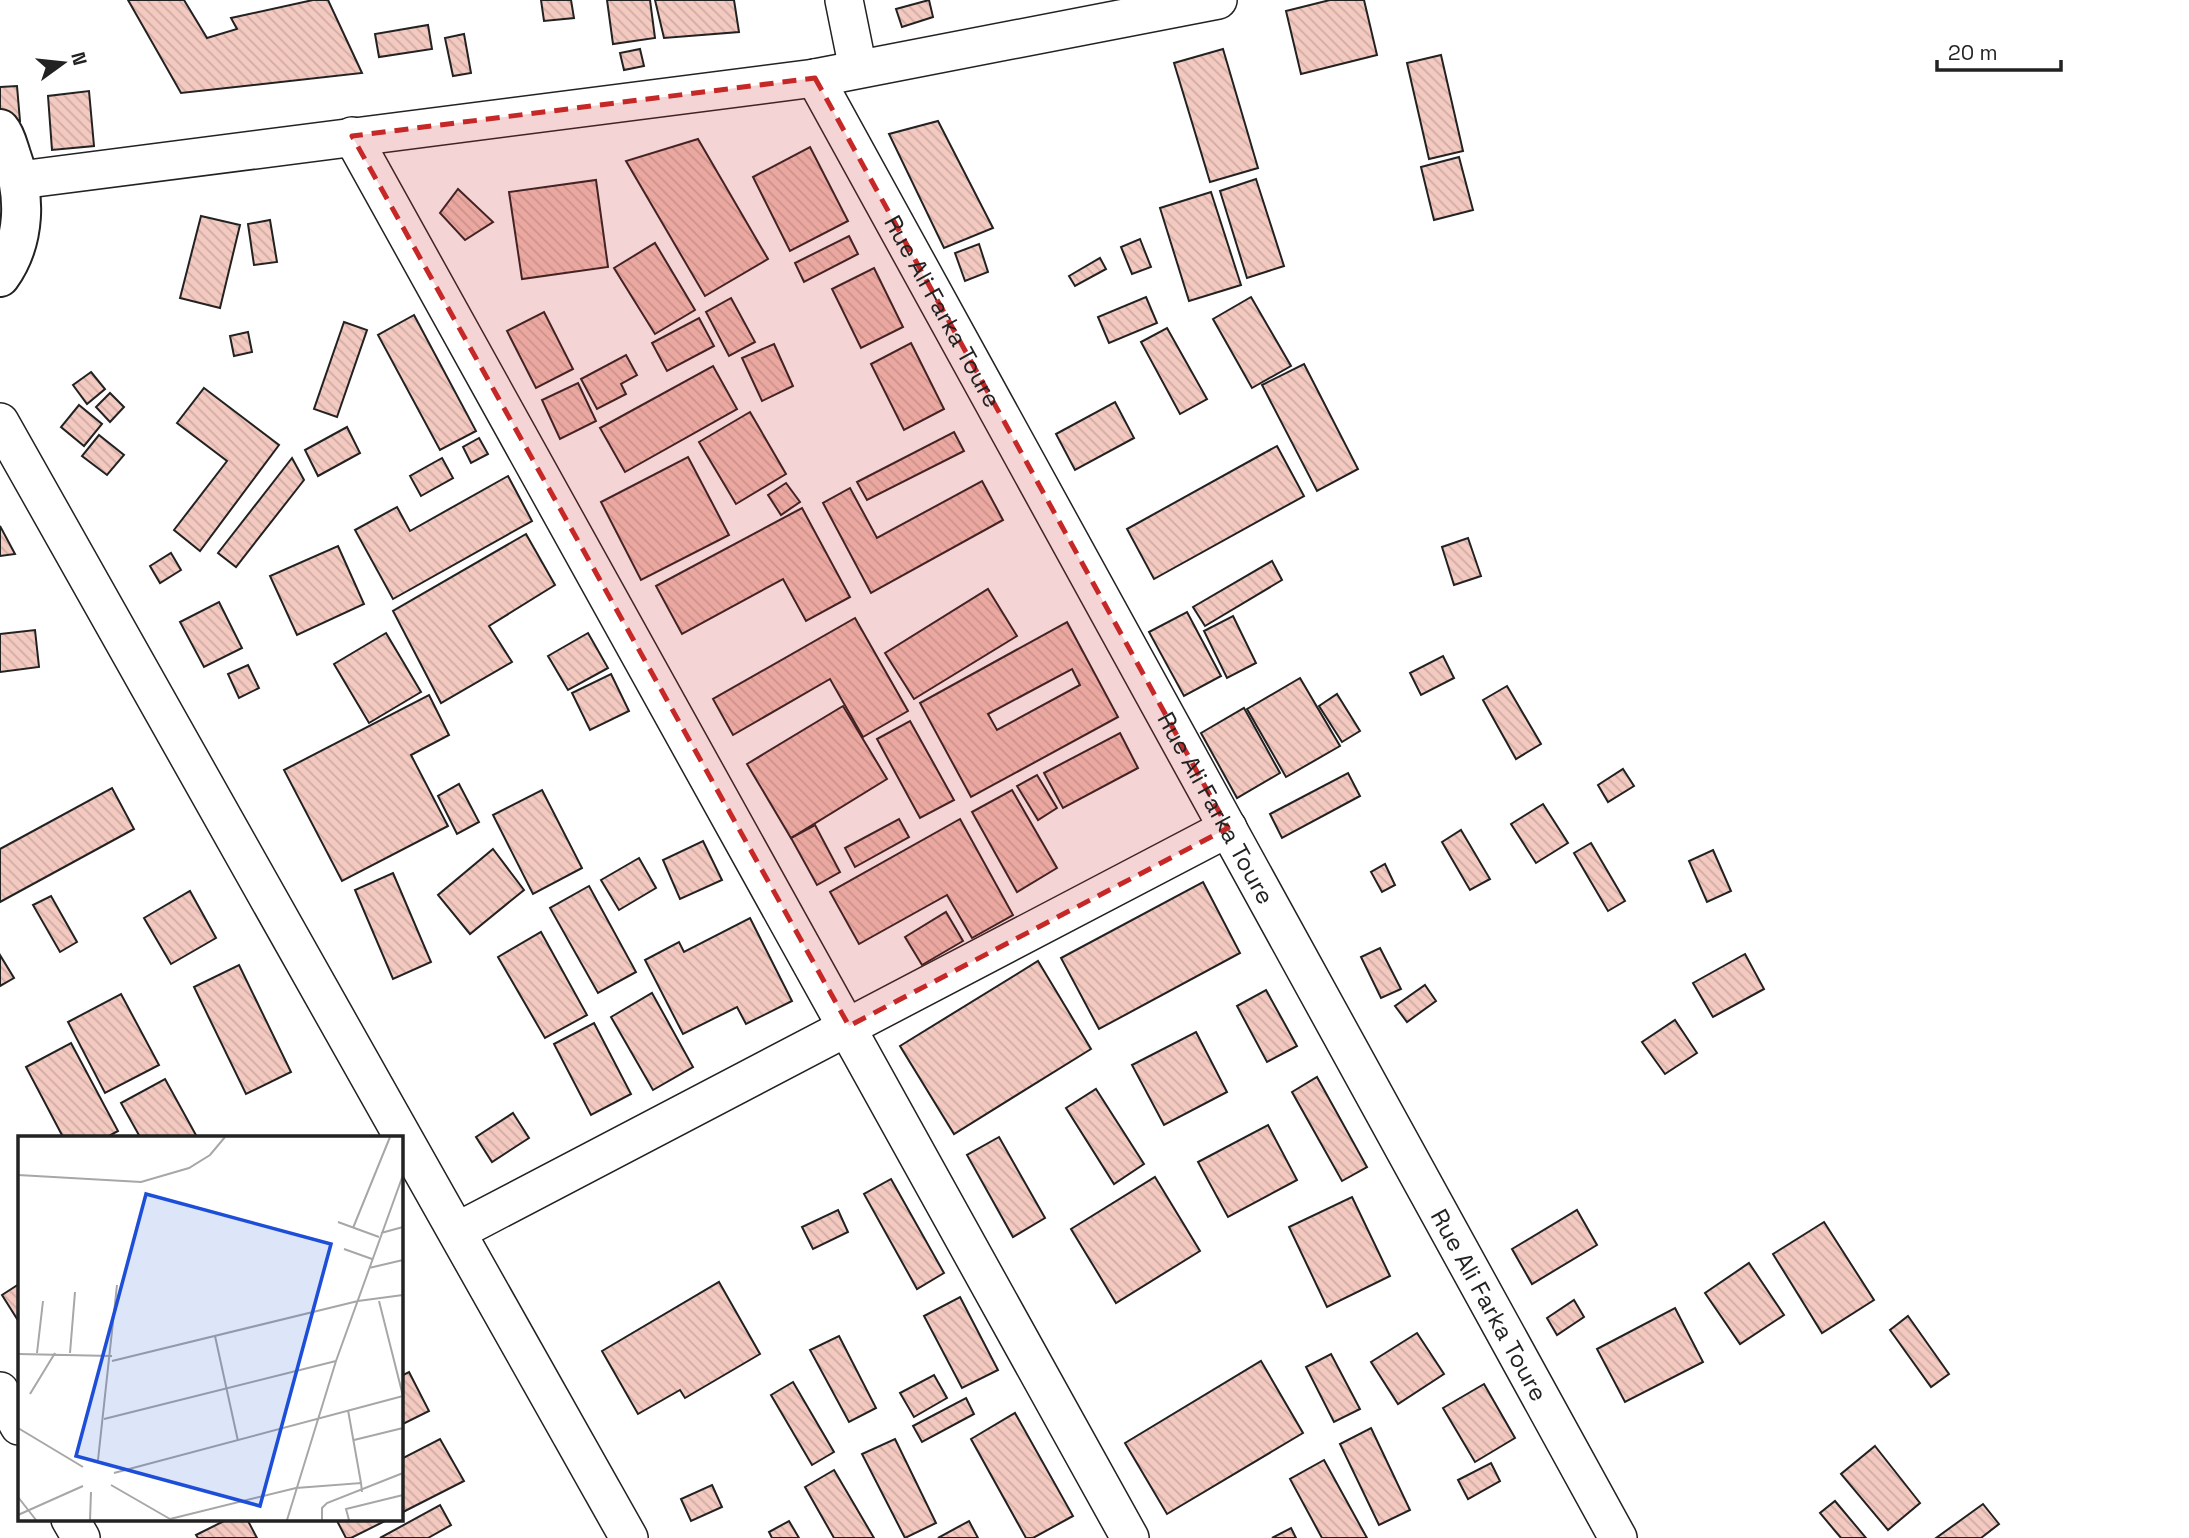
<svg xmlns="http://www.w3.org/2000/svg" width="2189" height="1538" font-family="'Space Grotesk',sans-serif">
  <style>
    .building { fill: url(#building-back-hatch); stroke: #222; stroke-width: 2; fill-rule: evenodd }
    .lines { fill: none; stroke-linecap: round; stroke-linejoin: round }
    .street-casing { stroke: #222; stroke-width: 40 }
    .secondary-casing { stroke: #222; stroke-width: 42 }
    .street { stroke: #fff; stroke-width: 37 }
    .secondary { stroke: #fff; stroke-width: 38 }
    .marked { fill: #c62828; fill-opacity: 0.2; stroke: #c62828; stroke-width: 5; stroke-dasharray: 14 9; stroke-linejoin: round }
    .labels { text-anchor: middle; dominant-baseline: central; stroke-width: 5; stroke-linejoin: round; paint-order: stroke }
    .street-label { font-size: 24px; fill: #222; stroke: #fff }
    .inset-road { fill: none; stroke: #a7a7a7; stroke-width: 2 }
    .view { fill: #1d4ed8; fill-opacity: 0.15; stroke: #1d4ed8; stroke-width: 3.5 }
    .inset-edge { fill: none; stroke: #222; stroke-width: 3.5 }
  </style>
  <defs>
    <pattern id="building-back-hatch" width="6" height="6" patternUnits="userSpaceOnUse" patternTransform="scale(1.75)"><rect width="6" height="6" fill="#f3c9c0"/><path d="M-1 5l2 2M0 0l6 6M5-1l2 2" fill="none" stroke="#d0aca5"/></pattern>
  </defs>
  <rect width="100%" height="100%" fill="#fff"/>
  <g class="building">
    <polygon points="128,0 184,0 207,38 237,29 231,18 313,0 328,0 362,73 181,93"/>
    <polygon points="541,0 571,0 574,18 544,21"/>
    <polygon points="607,0 650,0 655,38 613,44"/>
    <polygon points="655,0 734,0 739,32 664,38"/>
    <polygon points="929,0 933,17 902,27 896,9"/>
    <polygon points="1330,0 1364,0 1377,55 1301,74 1286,11"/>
    <polygon points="428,25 432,49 379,57 375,34"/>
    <polygon points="464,34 471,73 453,76 445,38"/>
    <polygon points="640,49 644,66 624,70 620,53"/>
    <polygon points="1223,49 1258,168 1210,182 1174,63"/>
    <polygon points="1441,55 1463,151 1429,159 1407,63"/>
    <polygon points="17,86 20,121 0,123 0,87"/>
    <polygon points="89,91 94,146 52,150 48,96"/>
    <polygon points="938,121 993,228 944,248 889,134"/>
    <polygon points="698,139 768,259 705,296 626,161"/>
    <polygon points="810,147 848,221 790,251 753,177"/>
    <polygon points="1459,157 1473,210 1434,220 1421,167"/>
    <polygon points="1256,179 1284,266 1247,278 1220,191"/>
    <polygon points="596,180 608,267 522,279 509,192"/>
    <polygon points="458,189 493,222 465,240 440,213"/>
    <polygon points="1211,192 1241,285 1189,301 1160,208"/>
    <polygon points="201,216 240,225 220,308 180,298"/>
    <polygon points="270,220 277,262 254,265 248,224"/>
    <polygon points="849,236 858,254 804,282 795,263"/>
    <polygon points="1140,239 1151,267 1132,274 1121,247"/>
    <polygon points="655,243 695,310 655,334 614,268"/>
    <polygon points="979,244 988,272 965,281 955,253"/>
    <polygon points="1100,258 1106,269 1075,286 1069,276"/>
    <polygon points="874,268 903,327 861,348 832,289"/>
    <polygon points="1146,297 1157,323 1109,343 1098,317"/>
    <polygon points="1251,297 1291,366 1252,388 1213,319"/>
    <polygon points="731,298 755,342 729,356 706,312"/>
    <polygon points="544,312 573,369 536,388 507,331"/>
    <polygon points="414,315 476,431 440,450 378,335"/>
    <polygon points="699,318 714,346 667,371 652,343"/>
    <polygon points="344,322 367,330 337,417 314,409"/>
    <polygon points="1167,328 1207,399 1180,414 1141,342"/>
    <polygon points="248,332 252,352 234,356 230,336"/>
    <polygon points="911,343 944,409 904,430 871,364"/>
    <polygon points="774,344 793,386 762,401 742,358"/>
    <polygon points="626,355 637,375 621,384 626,394 597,409 581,379"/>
    <polygon points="1304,364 1358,469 1317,491 1262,385"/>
    <polygon points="713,366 737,409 625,472 600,428"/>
    <polygon points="91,372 105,389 87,404 73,385"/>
    <polygon points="578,383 596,421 560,439 542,400"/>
    <polygon points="204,388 279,445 200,551 174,530 227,461 177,423"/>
    <polygon points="110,393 124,407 110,422 96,407"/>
    <polygon points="1115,402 1134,438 1075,470 1056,434"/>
    <polygon points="79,405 102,424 84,446 61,427"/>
    <polygon points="750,412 786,474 736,504 699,442"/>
    <polygon points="347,427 360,453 318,476 305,450"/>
    <polygon points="954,432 964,451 867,500 857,482"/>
    <polygon points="99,435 124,455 107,475 82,456"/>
    <polygon points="479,438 488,454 471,463 463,447"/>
    <polygon points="1277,446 1304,496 1154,579 1127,529"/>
    <polygon points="688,457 729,535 641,580 601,502"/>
    <polygon points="292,458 304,480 236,567 218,553"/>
    <polygon points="442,458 453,478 421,496 410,476"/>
    <polygon points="508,476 532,521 393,599 355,530 397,507 410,531"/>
    <polygon points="982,481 1003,520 871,593 823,503 850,488 877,538"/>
    <polygon points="786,483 800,502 781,515 768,495"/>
    <polygon points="802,508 850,597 806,621 783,579 682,634 656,586"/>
    <polygon points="0,526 15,554 0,556"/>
    <polygon points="526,534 555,585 489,626 512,662 441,703 393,611"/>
    <polygon points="1468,538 1481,576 1454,585 1442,547"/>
    <polygon points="338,546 364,604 297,635 270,576"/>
    <polygon points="171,553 181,570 160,583 150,566"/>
    <polygon points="1272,561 1282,580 1205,626 1193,607"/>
    <polygon points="988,589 1017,636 914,699 885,653"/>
    <polygon points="219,602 242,648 204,667 180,622"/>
    <polygon points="1187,612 1221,676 1184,696 1149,632"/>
    <polygon points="1233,616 1256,663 1227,678 1204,631"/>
    <polygon points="855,618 908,711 863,737 830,679 733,735 713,699"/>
    <path d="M 1067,622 L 1118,717 L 971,797 L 920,703 ZM 1072,669 L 1080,685 L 997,730 L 988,714 Z"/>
    <polygon points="35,630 39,667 0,672 0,634"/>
    <polygon points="386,633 421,692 369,723 334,664"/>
    <polygon points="588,633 608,668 568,690 548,656"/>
    <polygon points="1443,656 1454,678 1421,695 1410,673"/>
    <polygon points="248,665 259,688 239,698 228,674"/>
    <polygon points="611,674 629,711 590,730 572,693"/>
    <polygon points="1300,678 1340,746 1286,777 1247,709"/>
    <polygon points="1507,686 1541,744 1516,759 1483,700"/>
    <polygon points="1337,694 1360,731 1342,742 1319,706"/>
    <polygon points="429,695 449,735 411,755 448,826 342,881 284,770"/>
    <polygon points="843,706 887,779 791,838 747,764"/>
    <polygon points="1244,708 1280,773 1237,798 1201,733"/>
    <polygon points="910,721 954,800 920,818 877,739"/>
    <polygon points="1120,733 1138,768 1063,808 1044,773"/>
    <polygon points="1623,769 1634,786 1608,802 1598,785"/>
    <polygon points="1348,773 1360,796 1282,838 1270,814"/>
    <polygon points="1037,775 1057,808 1038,820 1017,786"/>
    <polygon points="459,784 479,822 457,834 438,796"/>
    <polygon points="112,788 134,829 0,902 0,849"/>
    <polygon points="542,790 582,868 533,894 493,815"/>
    <polygon points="1012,790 1057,868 1017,892 972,812"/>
    <polygon points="1543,804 1568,843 1536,863 1511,824"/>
    <polygon points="899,819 909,837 855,867 845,848"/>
    <polygon points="960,819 1013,915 972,938 947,895 859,944 830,892"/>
    <polygon points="815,825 840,872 817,885 791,838"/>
    <polygon points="1461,830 1490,879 1470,890 1442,842"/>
    <polygon points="703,841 722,880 680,899 663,860"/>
    <polygon points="1591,843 1625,901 1608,911 1574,853"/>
    <polygon points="493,849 524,890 470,934 438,895"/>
    <polygon points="1713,850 1731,891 1707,902 1689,861"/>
    <polygon points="639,858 656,888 619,910 601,880"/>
    <polygon points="1385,864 1395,885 1382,892 1371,872"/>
    <polygon points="393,873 431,962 393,979 355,890"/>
    <polygon points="1203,882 1240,953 1099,1029 1061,958"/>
    <polygon points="589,886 636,972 598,993 550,908"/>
    <polygon points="190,891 216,938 171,964 144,918"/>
    <polygon points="51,896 77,942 60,952 33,905"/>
    <polygon points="946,912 963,941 922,965 905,937"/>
    <polygon points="750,918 792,1001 746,1024 737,1007 683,1034 645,960 679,942 684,952"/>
    <polygon points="541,932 587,1015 545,1038 498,957"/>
    <polygon points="1380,948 1401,989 1381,998 1361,957"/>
    <polygon points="1745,954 1764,989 1713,1017 1693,983"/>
    <polygon points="0,955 14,978 0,986"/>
    <polygon points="1038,961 1091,1049 954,1134 900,1046"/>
    <polygon points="239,965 291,1072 246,1094 194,987"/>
    <polygon points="1425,985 1436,1001 1407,1022 1395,1006"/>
    <polygon points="1266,990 1297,1046 1267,1062 1237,1006"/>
    <polygon points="652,993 693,1067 653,1090 611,1017"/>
    <polygon points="121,994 159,1065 105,1093 68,1022"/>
    <polygon points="1675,1020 1697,1053 1665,1074 1642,1042"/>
    <polygon points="594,1023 631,1094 591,1115 554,1044"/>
    <polygon points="1196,1032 1227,1092 1164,1125 1132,1065"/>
    <polygon points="71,1043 118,1131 107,1137 63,1137 26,1067"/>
    <polygon points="1317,1077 1367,1167 1342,1181 1292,1092"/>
    <polygon points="165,1079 197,1137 140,1137 121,1103"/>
    <polygon points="1096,1089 1144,1164 1114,1184 1066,1108"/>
    <polygon points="513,1113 529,1138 492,1162 476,1137"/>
    <polygon points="1268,1125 1297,1180 1228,1217 1198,1162"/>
    <polygon points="999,1137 1045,1218 1013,1237 967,1155"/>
    <polygon points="1155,1177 1200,1251 1116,1303 1071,1229"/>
    <polygon points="891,1179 944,1273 917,1289 864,1194"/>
    <polygon points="1352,1197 1390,1276 1327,1307 1289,1227"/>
    <polygon points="838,1210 848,1232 813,1249 802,1227"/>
    <polygon points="1577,1210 1597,1245 1532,1284 1512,1249"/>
    <polygon points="1824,1222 1874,1300 1822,1333 1773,1254"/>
    <polygon points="1749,1263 1784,1315 1740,1344 1705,1293"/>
    <polygon points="719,1282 760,1354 685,1398 680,1390 638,1414 602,1351"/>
    <polygon points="19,1284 19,1322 2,1295"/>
    <polygon points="960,1297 998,1370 962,1388 924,1316"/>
    <polygon points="1574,1300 1584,1317 1557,1335 1547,1318"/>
    <polygon points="1675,1308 1703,1362 1625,1402 1597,1349"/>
    <polygon points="1908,1316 1949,1374 1931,1387 1890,1330"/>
    <polygon points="1417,1333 1444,1374 1398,1404 1371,1362"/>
    <polygon points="839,1336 876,1408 849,1422 810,1350"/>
    <polygon points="1331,1354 1360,1409 1334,1422 1306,1367"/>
    <polygon points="1261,1361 1303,1433 1167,1514 1125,1443"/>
    <polygon points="409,1372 429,1411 401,1425 401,1376"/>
    <polygon points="934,1375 947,1398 914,1417 900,1393"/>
    <polygon points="793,1382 834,1452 812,1465 771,1395"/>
    <polygon points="1484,1384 1515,1438 1475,1462 1443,1408"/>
    <polygon points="966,1398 974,1414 922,1442 913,1426"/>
    <polygon points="1015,1413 1073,1516 1033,1538 1026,1538 971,1439"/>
    <polygon points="1371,1428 1410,1510 1379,1525 1340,1444"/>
    <polygon points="440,1439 464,1481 401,1513 401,1459"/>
    <polygon points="895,1439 936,1523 905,1538 862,1454"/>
    <polygon points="1875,1446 1920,1503 1888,1530 1841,1474"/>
    <polygon points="1324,1460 1367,1538 1322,1538 1290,1479"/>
    <polygon points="1491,1463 1500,1481 1468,1499 1458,1480"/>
    <polygon points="834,1470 874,1538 834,1538 805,1487"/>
    <polygon points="712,1485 722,1507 691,1521 681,1499"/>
    <polygon points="1835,1501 1866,1538 1841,1538 1820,1513"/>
    <polygon points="1983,1504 1999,1524 1981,1538 1936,1538"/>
    <polygon points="440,1505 451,1525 428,1538 380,1538"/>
    <polygon points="228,1519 247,1519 257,1538 198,1538 196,1535"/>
    <polygon points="336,1519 389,1519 351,1538 346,1538"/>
    <polygon points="789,1521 799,1538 772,1538 769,1532"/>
    <polygon points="969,1521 978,1538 938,1538"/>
    <polygon points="1291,1528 1296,1538 1272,1538"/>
  </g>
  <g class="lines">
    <g class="street-casing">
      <g id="street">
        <polyline points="844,0 858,69"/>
        <path id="s1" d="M 815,78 L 1618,1538"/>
        <polyline points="352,136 1130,1538"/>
        <polyline points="20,180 815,78 1218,0"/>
        <polyline points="0,422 629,1538"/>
        <polyline points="458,1231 1228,828"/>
        <polyline points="0,1391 19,1426"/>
        <polyline points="70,1519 81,1538"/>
      </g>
    </g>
    <g class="secondary-casing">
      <path id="secondary" d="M 0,129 C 6,136 8,146 11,155 C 26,195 26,241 0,277"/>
    </g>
    <use href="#street" class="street"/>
    <use href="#secondary" class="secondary"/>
  </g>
  <path class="marked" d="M 815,78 L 1228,828 L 849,1026 L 352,136 Z"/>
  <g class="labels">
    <g class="street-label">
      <text stroke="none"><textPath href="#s1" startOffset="266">Rue Ali Farka Toure</textPath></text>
      <text stroke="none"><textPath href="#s1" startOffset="833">Rue Ali Farka Toure</textPath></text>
      <text stroke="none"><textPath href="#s1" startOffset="1400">Rue Ali Farka Toure</textPath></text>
    </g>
  </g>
  <g transform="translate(18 1136)">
    <rect width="385" height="385" fill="#fff"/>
    <path class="inset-road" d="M 0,39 L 123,46 L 171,32 L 192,19 L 207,1M 320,86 L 361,101M 335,92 L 372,1M 363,97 L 385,91M 326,113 L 354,123M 351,132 L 385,124M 361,165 L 385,260M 197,200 L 220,305M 19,217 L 25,165M 52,217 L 57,156M 0,218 L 94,220M 94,225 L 340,165 L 385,159M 12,258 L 37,217M 330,274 L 343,347M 86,283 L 318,225M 0,292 L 65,331M 336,304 L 385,292M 80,324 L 99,149M 96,337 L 385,260M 93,349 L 152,383M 0,361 L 18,384M 0,379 L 65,350M 152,383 L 278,352 L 343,347 L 344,356M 72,384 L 73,356M 269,384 L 318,225 L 385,39M 304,384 L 304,372 L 309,367 L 385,337M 331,384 L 328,373 L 385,359"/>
    <path class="view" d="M 128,58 L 313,108 L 242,370 L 58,320 Z"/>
    <rect width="385" height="385" class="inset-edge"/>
  </g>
  <g transform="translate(63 63) rotate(75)" stroke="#ffffff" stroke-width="5" paint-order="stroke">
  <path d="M0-5L12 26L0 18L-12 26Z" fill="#222222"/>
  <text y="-10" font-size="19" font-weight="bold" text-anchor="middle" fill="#222222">N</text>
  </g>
  <path d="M1937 60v10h124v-10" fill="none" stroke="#222222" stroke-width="3.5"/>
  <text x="1948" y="60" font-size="21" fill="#222222" stroke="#ffffff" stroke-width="5" paint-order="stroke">20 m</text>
</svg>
